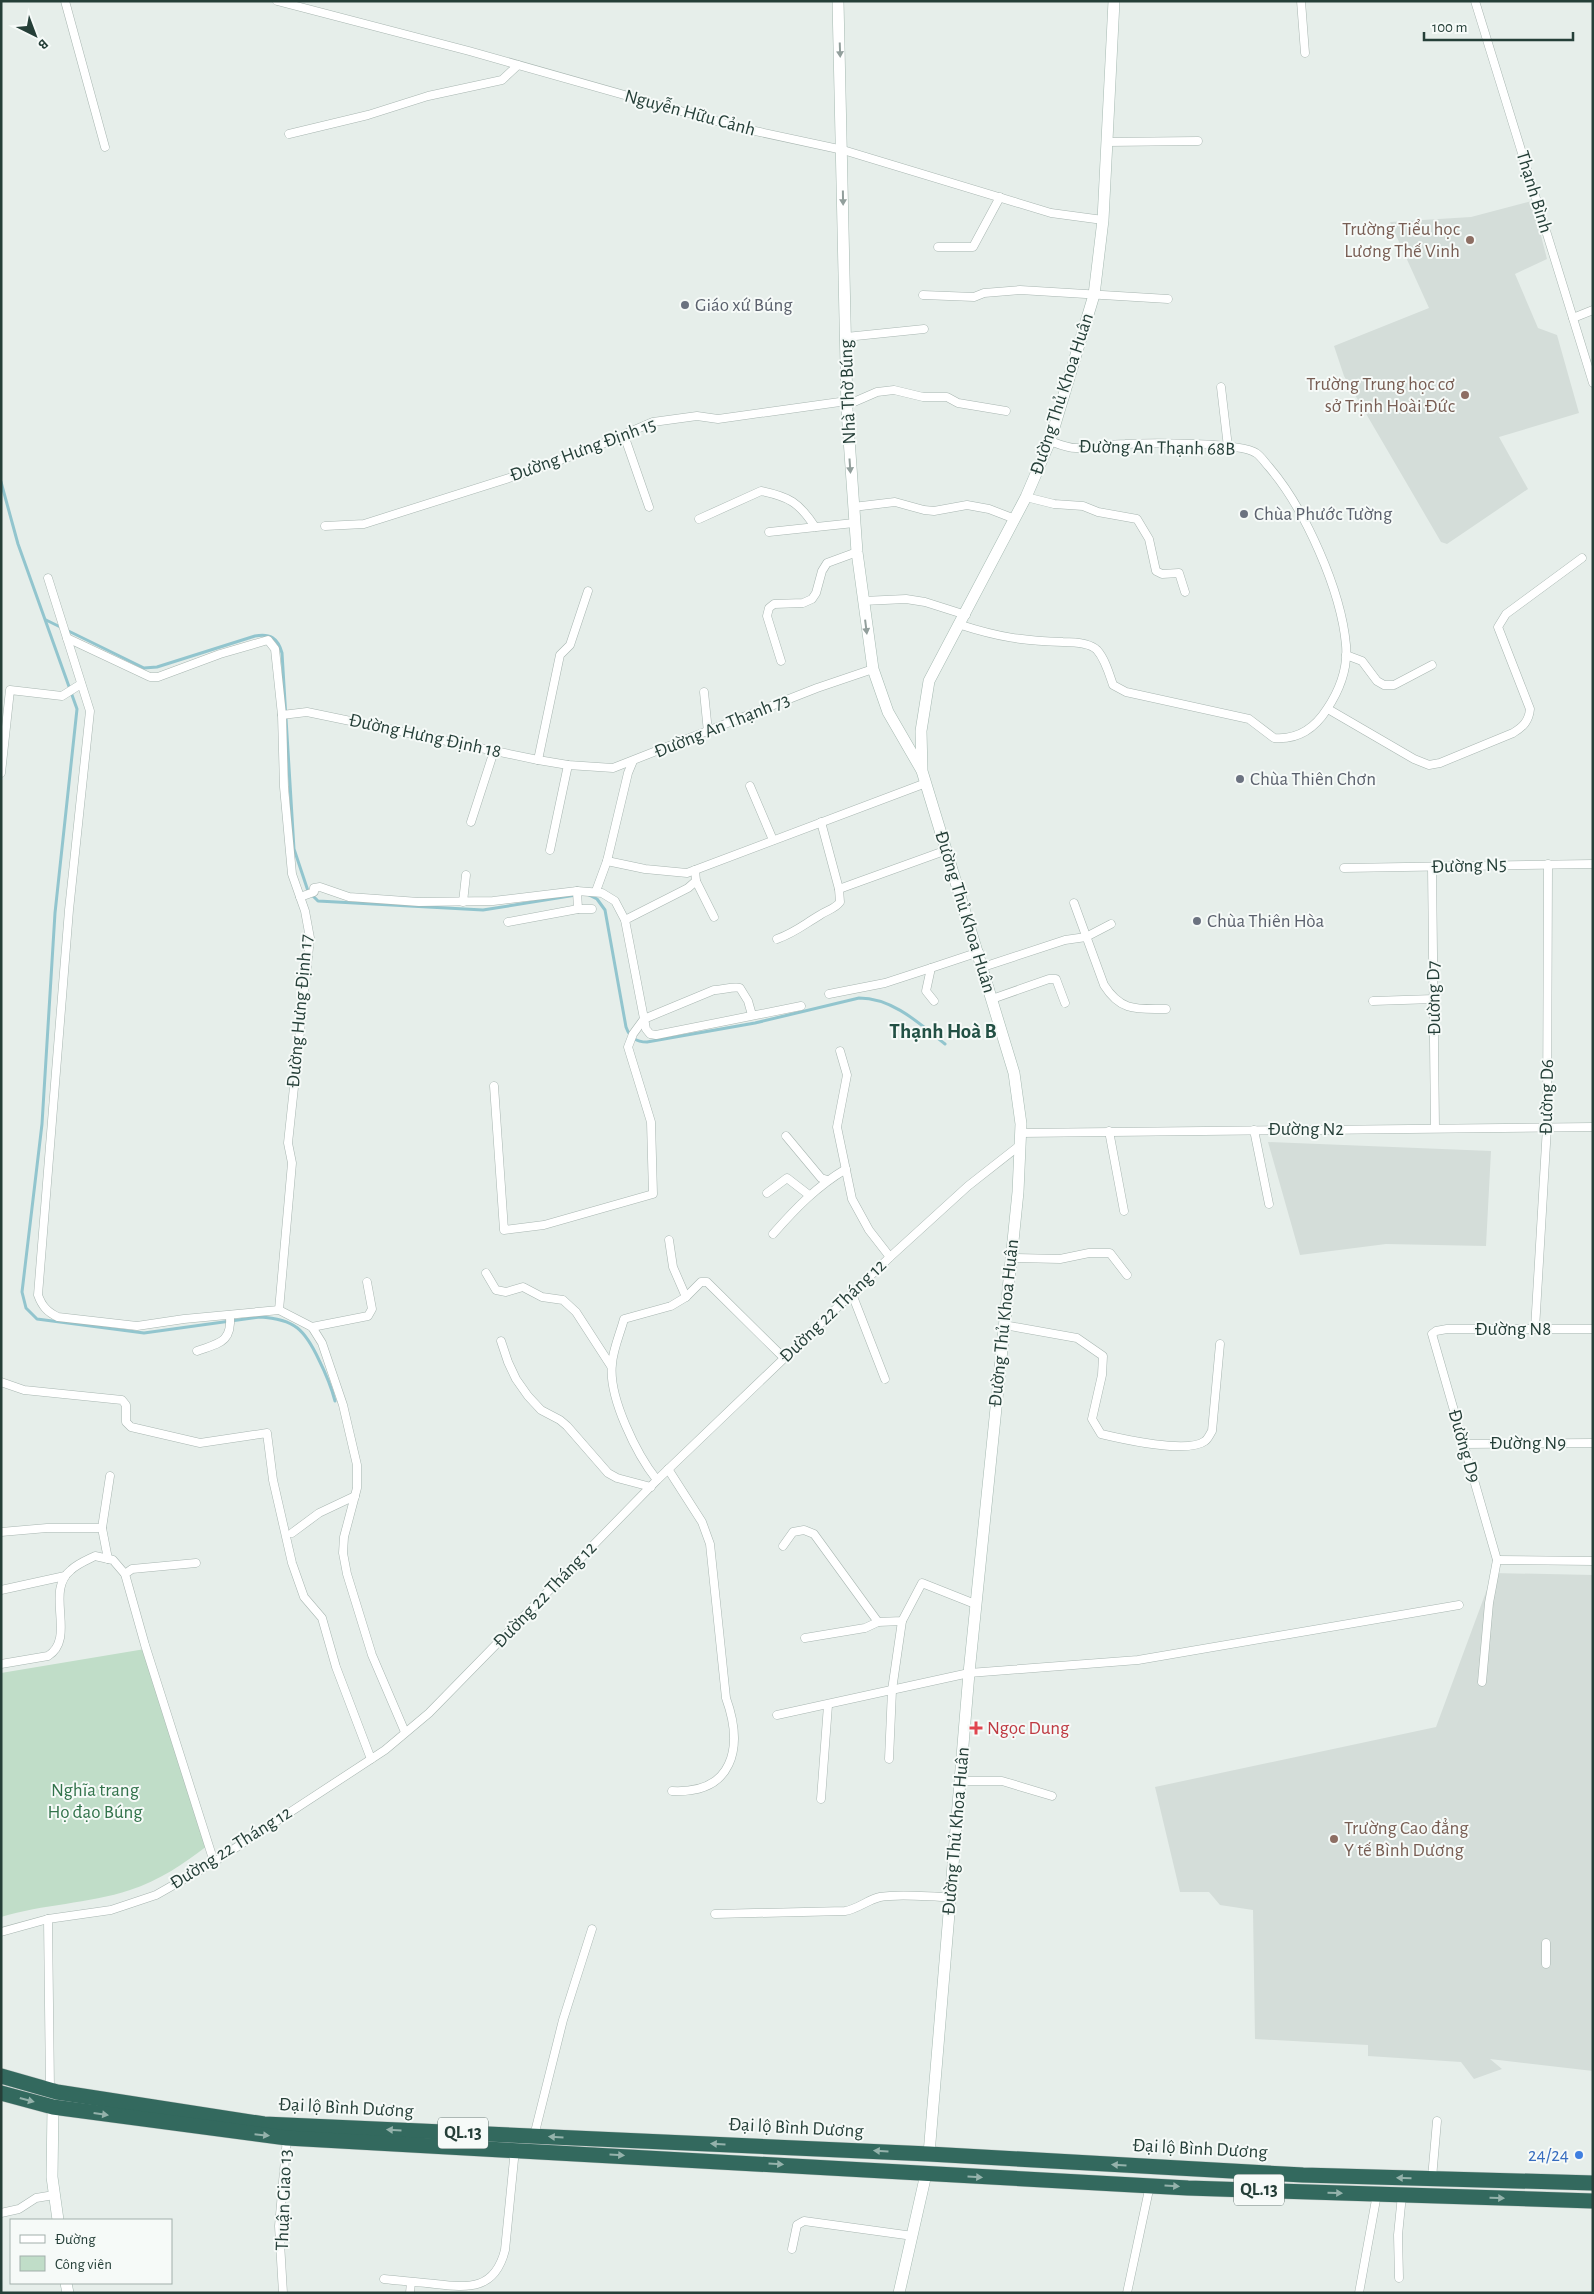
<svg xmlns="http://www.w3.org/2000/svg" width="1594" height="2294" font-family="'Alegreya Sans',sans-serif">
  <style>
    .built { fill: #d4ddd9 }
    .green { fill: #c0ddc8 }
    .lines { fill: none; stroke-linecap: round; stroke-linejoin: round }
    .stream { stroke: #92c5ce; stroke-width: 3 }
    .street-casing { stroke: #a8b6b1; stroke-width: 9 }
    .secondary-casing { stroke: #a5b9b1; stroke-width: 12 }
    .highway-casing { stroke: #c2c9c7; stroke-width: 16 }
    .street { stroke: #fff; stroke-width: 8 }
    .secondary { stroke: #fff; stroke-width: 11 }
    .highway { stroke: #33695e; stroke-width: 15 }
    .oneway { fill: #929f9c }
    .oneway2 { fill: #94b2ab }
    .education-dot { fill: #8d6e63; stroke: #f6faf8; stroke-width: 2 }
    .worship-dot { fill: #6b7280; stroke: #f6faf8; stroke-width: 2 }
    .health-dot { fill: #e0444e; stroke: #f6faf8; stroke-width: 2 }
    .shop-dot { fill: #3f7fe0; stroke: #f6faf8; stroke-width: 2 }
    .labels { text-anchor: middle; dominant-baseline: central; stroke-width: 4; stroke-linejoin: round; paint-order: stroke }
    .shield { fill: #f6faf8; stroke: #647772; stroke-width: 1 }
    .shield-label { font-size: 18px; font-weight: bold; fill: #253f38 }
    .street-label { font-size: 19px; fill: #253f38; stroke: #f6faf8 }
    .education-label { font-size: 19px; fill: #785e54; stroke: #f6faf8; text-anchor: end }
    .worship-label { font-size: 19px; fill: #5b616d; stroke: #f6faf8; text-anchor: start }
    .health-label { font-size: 19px; fill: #be3a42; stroke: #f6faf8; text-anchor: start }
    .park-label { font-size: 19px; fill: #32734b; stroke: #f6faf8 }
    .shop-label { font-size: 19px; fill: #366cbe; stroke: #f6faf8; text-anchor: end }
    .quarter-label { font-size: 21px; font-weight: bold; fill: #225044; stroke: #f6faf8 }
  </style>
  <rect width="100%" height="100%" fill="#e6eeea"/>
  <g class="built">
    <polygon points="1532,201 1547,259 1515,274 1538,328 1557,335 1579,413 1499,437 1528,489 1447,544 1441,542 1344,376 1334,346 1429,308 1390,222 1471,217"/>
    <polygon points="1268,1142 1491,1151 1486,1246 1386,1244 1300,1255"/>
    <polygon points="1493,1573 1593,1575 1593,2071 1490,2059 1502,2069 1474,2079 1461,2062 1368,2056 1368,2045 1255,2039 1253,1910 1220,1905 1209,1892 1180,1892 1155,1787 1436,1727"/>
  </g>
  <path class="green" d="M 145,1649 L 207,1846 C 183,1864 159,1881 130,1890 C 88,1904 43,1904 1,1917 L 1,1673 Z"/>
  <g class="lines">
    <g class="stream">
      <path d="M 1,482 L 18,544 L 77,709 L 55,913 L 42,1124 L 22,1292 L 26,1308 L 37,1319 L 144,1333 L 260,1317 C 295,1319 305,1330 319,1360 C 326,1374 331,1386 335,1401"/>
      <path d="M 46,620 L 144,668 L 157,667 L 255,636 C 270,633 278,638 282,653 L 294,849 L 308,891 L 318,901 L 483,910 L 576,895"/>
      <path d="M 589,895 L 597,899 L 605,910 L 626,1027 C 630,1038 636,1042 647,1042 L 755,1023 L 859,998 C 893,998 920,1024 945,1044"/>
    </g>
    <g class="street-casing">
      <g id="street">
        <polyline points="65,1 105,147"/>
        <polyline points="277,1 469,51 741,128 843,150 1051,213 1103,220"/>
        <polyline points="1301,1 1305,53"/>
        <polyline points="1475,1 1593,383"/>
        <polyline points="289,134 368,115 428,96 502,80 518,65"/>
        <polyline points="1107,142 1198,141"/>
        <polyline points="938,247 973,247 1000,197"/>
        <polyline points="923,295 974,297 984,293 1020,290 1168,299"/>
        <polyline points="1573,318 1593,310"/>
        <polyline points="846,337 924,329"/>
        <polyline points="1221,387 1228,447"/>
        <polyline points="847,405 877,392 894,390 923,397 947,397 958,403 1006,411"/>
        <polyline points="624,435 649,507"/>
        <polyline points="1026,497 1054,504 1083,506 1098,512 1137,519 1149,539 1156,571 1162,574 1179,573 1185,592"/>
        <polyline points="853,507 895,502 924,510 934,511 967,505 989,509 1015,519"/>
        <path d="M 699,519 L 761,491 C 789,497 799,502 815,527"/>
        <polyline points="325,526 364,524 525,473 588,450 653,422 697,416 718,419 847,401"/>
        <polyline points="769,532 854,523"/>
        <path d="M 48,578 L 90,711 L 69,910 L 38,1295 C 42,1306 47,1312 58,1317 L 137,1326 L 184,1319 L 279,1310 L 312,1327 L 322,1343 L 343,1405 L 357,1465 L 357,1488 L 344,1537 L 343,1553 L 347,1574 L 372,1655 L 405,1732"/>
        <polyline points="863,601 906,599 925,602 966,615"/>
        <path d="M 961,625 C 998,637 1024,641 1063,642 C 1073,642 1090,643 1097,650 C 1105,659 1109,673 1113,685 L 1126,692 L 1249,719 L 1274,738 C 1298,740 1315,728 1327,709 C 1339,691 1348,668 1346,645 C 1341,590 1305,509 1269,467 C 1265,463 1261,456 1256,453 C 1241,442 1147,443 1125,444 C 1108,444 1092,449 1076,448 C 1067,448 1058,444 1050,441"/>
        <polyline points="67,638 150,677 158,677 220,654 268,640 275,649 282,715 284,787 292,874 305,911 310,938 288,1143 292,1163 279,1310"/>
        <polyline points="1346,655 1362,661 1377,681 1384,685 1394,685 1432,665"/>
        <polyline points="781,661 767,616 769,608 774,604 803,603 812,599 816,593 822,571 827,563 857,552"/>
        <polyline points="704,692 708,732"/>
        <path d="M 1328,709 L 1414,759 L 1429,765 L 1440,763 L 1513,733 C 1523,727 1529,721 1530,709 L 1498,627 L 1506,614 L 1582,558"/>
        <polyline points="282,715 307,712 538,760 568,765 613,768 817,688 873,669"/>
        <polyline points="538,760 560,655 570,645 588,591"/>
        <polyline points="1,773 10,690 62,696 81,684"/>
        <polyline points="750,786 773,840"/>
        <polyline points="471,822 494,751"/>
        <polyline points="550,850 568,765"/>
        <polyline points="607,861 645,869 687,873 926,783"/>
        <polyline points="1432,867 1435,1128"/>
        <polyline points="1344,868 1593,864"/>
        <polyline points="696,881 714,917"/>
        <polyline points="839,889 947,850"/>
        <polyline points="577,891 578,909"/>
        <polyline points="596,891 607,861 628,773 633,761"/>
        <polyline points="300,897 314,892 314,888 320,887 349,897 419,902 493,901 577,891 602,893 615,901 625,920 646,1029 650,1034 656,1035 801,1006"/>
        <polyline points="463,902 466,875"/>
        <path d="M 1074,903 L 1104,985 C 1121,1012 1137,1009 1166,1009"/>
        <polyline points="625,920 688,888 696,881 695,870"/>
        <polyline points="508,922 578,909 592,909"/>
        <path d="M 777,939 C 796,932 803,925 820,915 C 827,910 835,909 840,902 L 839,889 L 821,822"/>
        <polyline points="983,967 1065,940 1086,937 1111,924"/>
        <polyline points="829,994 885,983 931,968"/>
        <polyline points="992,999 1049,979 1056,979 1065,1003"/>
        <polyline points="934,1001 926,991 931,968 979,952"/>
        <polyline points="1373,1001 1434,999"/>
        <polyline points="840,1051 847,1075 837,1127 852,1199 869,1230 890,1257"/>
        <path d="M 494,1086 L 504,1230 L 544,1225 L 653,1194 L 651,1122 L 628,1047 L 633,1034 L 644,1019 L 714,990 C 722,990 734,986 740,988 L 748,1001 L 752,1015"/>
        <polyline points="1254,1130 1269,1204"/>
        <polyline points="1109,1131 1124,1211"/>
        <polyline points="1020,1133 1593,1127"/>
        <polyline points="786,1136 821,1178 827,1180"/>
        <polyline points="767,1193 787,1178 809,1195"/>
        <path d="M 773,1234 C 795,1209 817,1186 846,1169"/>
        <polyline points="669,1240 673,1267 686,1297"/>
        <polyline points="1011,1258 1060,1259 1089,1253 1110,1253 1127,1275"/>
        <polyline points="486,1273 496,1290 506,1292 523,1287 542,1297 563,1300 576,1312 611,1366"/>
        <polyline points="852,1294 885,1379"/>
        <path d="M 1004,1325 L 1077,1338 L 1103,1356 L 1102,1375 L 1092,1419 L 1101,1434 C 1122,1439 1188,1454 1205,1441 C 1208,1439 1210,1434 1212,1431 L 1220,1344"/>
        <polyline points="312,1327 368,1316 372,1309 367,1282"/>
        <polyline points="1535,1329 1547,1127 1548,864"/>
        <polyline points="501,1341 508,1362 516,1379 528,1396 541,1410 560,1420 567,1426 608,1473 617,1478 651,1487"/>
        <path d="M 197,1351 C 219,1343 232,1343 230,1315"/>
        <polyline points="1,1382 24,1390 122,1400 126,1405 126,1422 131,1427 200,1443 267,1433 273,1480 292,1563 304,1597 322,1618 336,1667 371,1759"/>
        <polyline points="1463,1444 1593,1443"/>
        <path d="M 668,1469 L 702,1522 L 710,1544 L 726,1698 C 744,1748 733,1794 672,1791"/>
        <path d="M 657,1480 C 637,1455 608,1397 612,1364 C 613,1349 620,1334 624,1319 L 671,1306 L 686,1297 L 701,1282 L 707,1282 L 784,1358"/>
        <polyline points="102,1528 110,1476"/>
        <polyline points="1,1532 47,1528 102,1528 108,1559"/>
        <polyline points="292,1533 319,1513 355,1496"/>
        <polyline points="783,1546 793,1532 804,1530 814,1534 878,1622 902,1621 922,1583 975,1604"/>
        <polyline points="1497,1560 1593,1561"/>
        <polyline points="196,1563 132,1569 125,1574 145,1645 214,1862"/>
        <polyline points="1,1590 65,1576"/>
        <polyline points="805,1638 865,1628 878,1622"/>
        <path d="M 1,1664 L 48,1656 C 77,1638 44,1591 71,1570 C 77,1564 87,1560 95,1556 L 113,1560 L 125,1574"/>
        <polyline points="1482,1682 1489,1603 1497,1560 1432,1334 1436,1331 1447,1329 1593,1329"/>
        <polyline points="777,1715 969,1673 1138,1660 1459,1605"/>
        <polyline points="889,1759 892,1690 902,1621"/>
        <polyline points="960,1781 1002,1781 1052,1796"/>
        <polyline points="821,1799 828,1705"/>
        <path d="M 715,1914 L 845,1911 C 858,1909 867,1900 880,1897 C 900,1893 929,1897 950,1897"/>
        <polyline points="48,1919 50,2090"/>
        <polyline points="1,1932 48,1919 111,1910 156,1895 214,1862 385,1750 429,1713 657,1480 890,1257 968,1186 1019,1146"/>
        <polyline points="1546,1943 1546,1964"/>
        <polyline points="534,2136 563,2020 592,1929"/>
        <polyline points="1432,2178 1437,2121"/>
        <polyline points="1,2213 19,2209 36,2198 54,2195"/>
        <polyline points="792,2249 797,2225 804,2221 913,2236"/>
        <polyline points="1399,2278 1398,2235 1402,2195"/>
        <path d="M 384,2279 C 401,2281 418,2282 435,2284 C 469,2288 495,2290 505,2250 L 515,2149"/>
        <polyline points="283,2293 279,2226 287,2138"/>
        <polyline points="410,2293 411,2282"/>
        <polyline points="1127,2293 1150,2185"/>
        <polyline points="1359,2293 1377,2194"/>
      </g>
    </g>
    <g class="secondary-casing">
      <g id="secondary">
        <polyline points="838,1 847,410 857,552 873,669 888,712 921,769"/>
        <polyline points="53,2107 52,2177 58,2220"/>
        <polyline points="929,2154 969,1673 1018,1192 1021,1124 1014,1073 922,771 921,731 929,681 1026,497 1050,441 1094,295 1103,220 1114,1"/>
        <polyline points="66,2283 68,2293"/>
        <polyline points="899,2293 926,2174"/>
      </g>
    </g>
    <g class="highway-casing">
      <g id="highway">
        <polyline points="1,2076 57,2092 264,2124 929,2154 1303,2175 1593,2183"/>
        <polyline points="1,2093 53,2107 287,2138 1188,2188 1593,2201"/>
      </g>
    </g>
    <use href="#street" class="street"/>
    <use href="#secondary" class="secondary"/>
    <use href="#highway" class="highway"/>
  </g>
  <defs><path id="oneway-solid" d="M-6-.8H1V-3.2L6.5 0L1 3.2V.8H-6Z" transform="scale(1.25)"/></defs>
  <g class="oneway">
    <use href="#oneway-solid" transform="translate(840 50) rotate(88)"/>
    <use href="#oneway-solid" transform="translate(843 198) rotate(89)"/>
    <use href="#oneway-solid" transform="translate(850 466) rotate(86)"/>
    <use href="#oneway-solid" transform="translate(866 627) rotate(83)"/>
  </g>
  <g class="oneway2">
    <use href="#oneway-solid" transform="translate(27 2100) rotate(15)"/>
    <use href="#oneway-solid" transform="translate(101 2114) rotate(8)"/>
    <use href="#oneway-solid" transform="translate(394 2130) rotate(-177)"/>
    <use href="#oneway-solid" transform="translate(262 2135) rotate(6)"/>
    <use href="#oneway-solid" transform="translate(556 2137) rotate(-177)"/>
    <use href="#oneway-solid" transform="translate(718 2144) rotate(-177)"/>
    <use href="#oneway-solid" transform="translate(881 2151) rotate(-177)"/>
    <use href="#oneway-solid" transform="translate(617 2155) rotate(3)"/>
    <use href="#oneway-solid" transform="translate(776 2164) rotate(3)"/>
    <use href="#oneway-solid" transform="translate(1119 2165) rotate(-177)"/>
    <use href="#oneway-solid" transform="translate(975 2177) rotate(3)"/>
    <use href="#oneway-solid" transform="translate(1404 2178) rotate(-178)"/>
    <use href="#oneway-solid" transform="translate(1172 2186) rotate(4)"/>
    <use href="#oneway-solid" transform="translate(1335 2193) rotate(2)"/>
    <use href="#oneway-solid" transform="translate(1497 2198) rotate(2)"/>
  </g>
  <g class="education-dot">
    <circle cx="1470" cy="240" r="5"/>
    <circle cx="1465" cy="395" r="5"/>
    <circle cx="1334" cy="1839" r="5"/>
  </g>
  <g class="worship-dot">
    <circle cx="685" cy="305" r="5"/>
    <circle cx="1244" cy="514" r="5"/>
    <circle cx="1240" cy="779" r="5"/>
    <circle cx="1197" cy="921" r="5"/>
  </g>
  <path class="health-dot" d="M973.5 1720.5h5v5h5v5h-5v5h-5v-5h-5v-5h5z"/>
  <circle class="shop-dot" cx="1579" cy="2155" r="5"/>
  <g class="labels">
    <g class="shield">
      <rect x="438" y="2117.5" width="50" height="31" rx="4"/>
      <rect x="1234" y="2174.5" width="50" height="31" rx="4"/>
    </g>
    <g class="shield-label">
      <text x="463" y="2133">QL.13</text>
      <text x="1259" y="2190">QL.13</text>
    </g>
    <g class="street-label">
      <text transform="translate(690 113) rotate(15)">Nguyễn Hữu Cảnh</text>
      <text transform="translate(1534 192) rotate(73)">Thạnh Bình</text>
      <text transform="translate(848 392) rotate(-92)">Nhà Thờ Búng</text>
      <text transform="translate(1062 394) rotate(-72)">Đường Thủ Khoa Huân</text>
      <text transform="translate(1157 448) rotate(1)">Đường An Thạnh 68B</text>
      <text transform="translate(583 450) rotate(-20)">Đường Hưng Định 15</text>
      <text transform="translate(722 726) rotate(-22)">Đường An Thạnh 73</text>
      <text transform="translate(425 736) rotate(12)">Đường Hưng Định 18</text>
      <text transform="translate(1469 866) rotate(-2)">Đường N5</text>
      <text transform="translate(965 912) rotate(73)">Đường Thủ Khoa Huân</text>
      <text transform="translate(1434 998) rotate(-91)">Đường D7</text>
      <text transform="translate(300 1011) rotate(-85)">Đường Hưng Định 17</text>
      <text transform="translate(1547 1097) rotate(-89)">Đường D6</text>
      <text x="1306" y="1129">Đường N2</text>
      <text transform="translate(833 1311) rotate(-44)">Đường 22 Tháng 12</text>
      <text transform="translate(1004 1323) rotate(-84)">Đường Thủ Khoa Huân</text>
      <text x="1513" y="1329">Đường N8</text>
      <text x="1528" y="1443">Đường N9</text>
      <text transform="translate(1464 1446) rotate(74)">Đường D9</text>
      <text transform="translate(545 1595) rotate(-46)">Đường 22 Tháng 12</text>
      <text transform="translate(956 1831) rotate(-85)">Đường Thủ Khoa Huân</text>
      <text transform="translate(231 1848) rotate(-32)">Đường 22 Tháng 12</text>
      <text transform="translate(346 2108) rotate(3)">Đại lộ Bình Dương</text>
      <text transform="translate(796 2128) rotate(3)">Đại lộ Bình Dương</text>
      <text transform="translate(1200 2149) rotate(3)">Đại lộ Bình Dương</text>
      <text transform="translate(284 2200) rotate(-88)">Thuận Giao 13</text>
    </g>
    <g class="education-label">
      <text x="1460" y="229">Trường Tiểu học<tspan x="1460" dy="22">Lương Thế Vinh</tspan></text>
      <text x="1455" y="384">Trường Trung học cơ<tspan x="1455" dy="22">sở Trịnh Hoài Đức</tspan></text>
      <text x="1344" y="1828" text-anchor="start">Trường Cao đẳng<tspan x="1344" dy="22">Y tế Bình Dương</tspan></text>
    </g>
    <g class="worship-label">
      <text x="695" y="305">Giáo xứ Búng</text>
      <text x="1254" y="514">Chùa Phước Tường</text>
      <text x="1250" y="779">Chùa Thiên Chơn</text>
      <text x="1207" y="921">Chùa Thiên Hòa</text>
    </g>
    <g class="health-label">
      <text x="987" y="1728">Ngọc Dung</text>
    </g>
    <g class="park-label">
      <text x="95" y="1790">Nghĩa trang<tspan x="95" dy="22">Họ đạo Búng</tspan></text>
    </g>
    <g class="shop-label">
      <text x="1569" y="2155">24/24</text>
    </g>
    <g class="quarter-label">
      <text x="943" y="1031">Thạnh Hoà B</text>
    </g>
  </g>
  <rect width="1594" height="2294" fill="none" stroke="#253f38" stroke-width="5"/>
  <rect x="10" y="2219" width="162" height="65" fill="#f6faf8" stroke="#a2afab"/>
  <rect x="20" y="2235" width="25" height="8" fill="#ffffff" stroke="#a2afab"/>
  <text x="55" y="2244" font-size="15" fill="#253f38">Đường</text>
  <rect x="20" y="2256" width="25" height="15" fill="#c0ddc8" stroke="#a2afab"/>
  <text x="55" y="2269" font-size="15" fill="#253f38">Công viên</text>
  <g transform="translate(35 35) rotate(138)" stroke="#f6faf8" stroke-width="4" paint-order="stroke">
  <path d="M0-4L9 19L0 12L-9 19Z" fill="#253f38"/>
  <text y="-8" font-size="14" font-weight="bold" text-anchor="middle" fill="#253f38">B</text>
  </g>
  <path d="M1424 32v8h149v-8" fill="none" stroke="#253f38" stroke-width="2.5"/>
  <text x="1432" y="32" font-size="15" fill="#253f38" stroke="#f6faf8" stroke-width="4" paint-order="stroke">100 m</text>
</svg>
